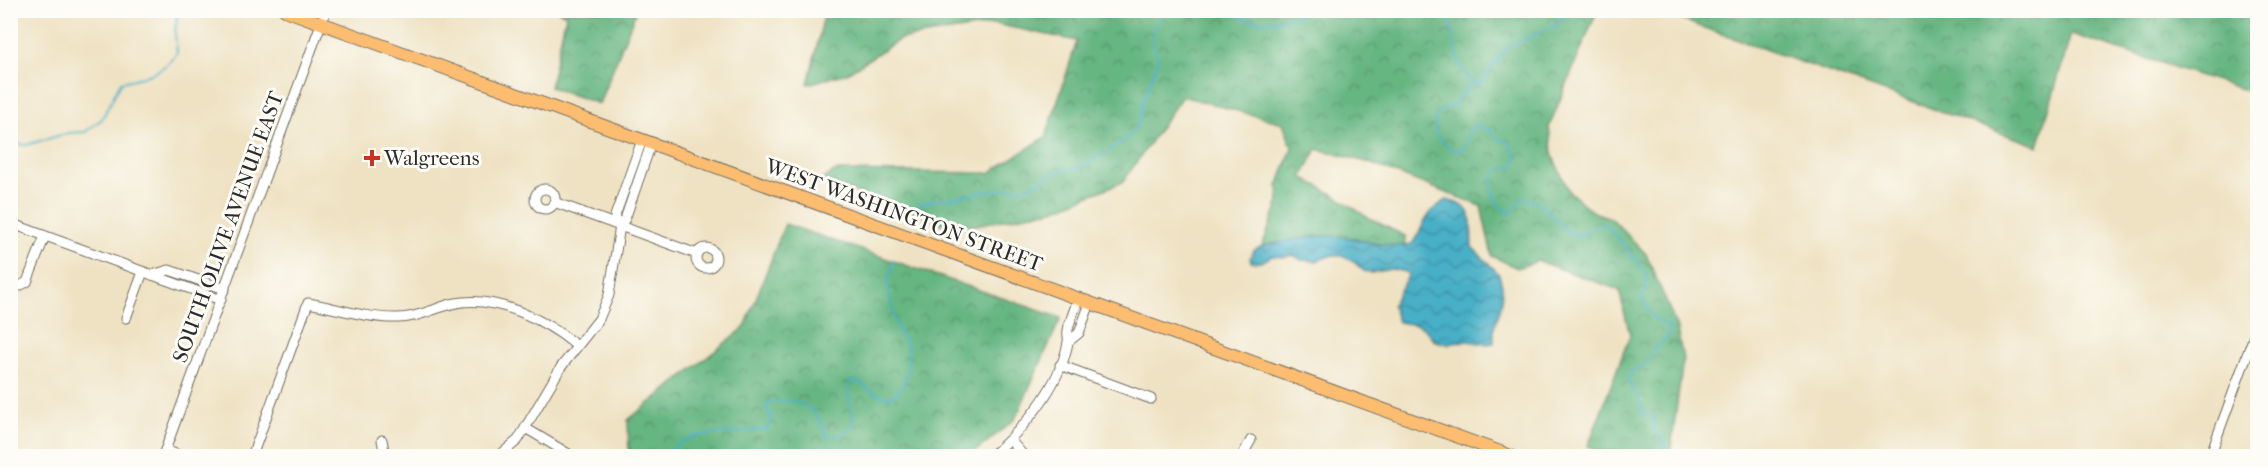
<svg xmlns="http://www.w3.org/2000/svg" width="2268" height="467" font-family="'IM FELL French Canon',serif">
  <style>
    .forest { fill: url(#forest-crowns); stroke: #487056; stroke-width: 1.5 }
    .water { fill: url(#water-waves); stroke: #396d78; stroke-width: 1.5 }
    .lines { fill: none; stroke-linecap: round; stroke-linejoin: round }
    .stream { stroke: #47afc6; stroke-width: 2 }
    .minor-casing { stroke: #706b60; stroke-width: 11 }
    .major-casing { stroke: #706b60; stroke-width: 14 }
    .minor { stroke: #fff; stroke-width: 9 }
    .major { stroke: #fcbd6f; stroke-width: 12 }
    .poi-dot { fill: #c8321e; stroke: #fdfcf7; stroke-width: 2 }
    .labels { text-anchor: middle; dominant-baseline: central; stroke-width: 6; stroke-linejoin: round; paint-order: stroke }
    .poi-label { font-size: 21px; fill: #2b2b2b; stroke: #fdfcf7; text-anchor: start }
    .street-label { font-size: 21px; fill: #2b2b2b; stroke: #fdfcf7 }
  </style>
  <defs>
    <pattern id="forest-crowns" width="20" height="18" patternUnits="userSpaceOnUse" patternTransform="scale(1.5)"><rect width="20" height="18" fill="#66b681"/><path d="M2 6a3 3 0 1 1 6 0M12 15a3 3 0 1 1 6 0" fill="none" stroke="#54946a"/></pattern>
    <pattern id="water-waves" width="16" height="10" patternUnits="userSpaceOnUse" patternTransform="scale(1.5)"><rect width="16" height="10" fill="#47afc6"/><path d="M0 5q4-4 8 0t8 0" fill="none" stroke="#3b8fa1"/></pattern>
  </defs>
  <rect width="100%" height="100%" fill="#fdfcf7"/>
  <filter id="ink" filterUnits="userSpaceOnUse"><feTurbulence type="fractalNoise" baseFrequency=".0167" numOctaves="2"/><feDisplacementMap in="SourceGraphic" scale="12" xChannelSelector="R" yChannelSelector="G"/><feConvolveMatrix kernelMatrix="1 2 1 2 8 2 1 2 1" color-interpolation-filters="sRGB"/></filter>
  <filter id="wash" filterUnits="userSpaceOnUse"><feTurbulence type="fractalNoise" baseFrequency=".008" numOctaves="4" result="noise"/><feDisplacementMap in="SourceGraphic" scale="24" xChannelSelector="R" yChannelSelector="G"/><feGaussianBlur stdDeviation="1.35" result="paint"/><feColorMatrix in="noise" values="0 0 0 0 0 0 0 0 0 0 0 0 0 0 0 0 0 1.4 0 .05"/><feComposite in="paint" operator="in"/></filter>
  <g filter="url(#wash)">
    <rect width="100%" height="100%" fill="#efe2c3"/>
    <g class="forest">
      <polygon points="558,11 636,11 599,104 550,87 566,15"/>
      <polygon points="825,11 1597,11 1549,127 1553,157 1569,191 1593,212 1611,218 1646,254 1676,325 1683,359 1670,456 1605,456 1588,446 1630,335 1619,290 1538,261 1517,268 1492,256 1481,206 1367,162 1317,149 1302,177 1336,196 1367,217 1405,236 1405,246 1373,245 1356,238 1277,243 1262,246 1279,201 1278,186 1292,148 1283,123 1182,96 1123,182 1053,210 956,229 821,180 836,171 989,173 1046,137 1077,41 995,24 900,39 847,73 808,84"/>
      <polygon points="1657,11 2257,11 2257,94 2071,34 2038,146"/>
      <polygon points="785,224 1061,318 1015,419 970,456 629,456 628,420 745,327"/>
    </g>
    <path class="water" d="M 1447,200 C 1478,207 1470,223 1472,247 L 1499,274 L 1502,286 L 1502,302 L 1494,328 L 1494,343 L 1485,344 L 1468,341 L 1448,344 L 1435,341 L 1426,330 L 1418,325 L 1398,322 L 1392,305 L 1408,276 L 1406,272 L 1391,269 L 1371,273 L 1364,271 L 1354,262 L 1342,256 L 1332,255 L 1317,261 L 1302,260 L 1293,255 L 1285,257 L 1271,256 C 1265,261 1260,264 1251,262 L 1250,258 L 1253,251 L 1262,246 C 1283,242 1307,236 1328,236 C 1357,235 1383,251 1412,244 C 1425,226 1424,212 1447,200 Z"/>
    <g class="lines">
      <g class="stream">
        <path d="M 1227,10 C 1252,28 1283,23 1310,10"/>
        <path d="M 1445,10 C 1458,32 1452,81 1481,84 L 1506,48 L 1557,24 L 1570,10"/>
        <path d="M 1473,83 L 1451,107 L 1442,109 L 1435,118 L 1435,134 L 1451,149 L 1458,151 L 1465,148 L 1467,135 L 1474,126 L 1488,129 L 1498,139 L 1506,141 L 1514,151 L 1517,160 L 1512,167 L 1499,168 L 1491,180 C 1493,196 1495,206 1510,214 L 1522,199 C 1527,200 1533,200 1536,202 C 1562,216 1565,253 1599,224 L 1606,225 C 1615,234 1623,245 1631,255 C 1643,269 1654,278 1642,297 C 1651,318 1652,317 1670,328 L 1668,337 L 1657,346 L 1649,359 L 1640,368 L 1633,370 L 1629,375 L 1630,386 L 1638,396 L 1641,411 L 1644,415 L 1655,417 L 1653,428 L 1665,446 L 1661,456"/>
        <path d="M 10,143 L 26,145 L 68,133 L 85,132 L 102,119 L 121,82 C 145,77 163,73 177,53 L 175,33 L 178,10"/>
        <polyline points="911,215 918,205 937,199 948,199 987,191 1028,187 1058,171 1078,168 1101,156 1127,138 1140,121 1142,103 1158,61 1153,39 1155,26 1165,10"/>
        <path d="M 665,456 L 680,443 L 695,436 L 768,429 L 772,416 L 766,409 L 769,402 C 802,398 816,406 827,437 C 874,433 843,408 849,383 L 854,380 C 865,384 876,397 887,397 C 907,397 911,361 907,346 C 905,340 900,335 898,329 C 893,316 889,299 888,284 C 888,276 892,268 894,261"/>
      </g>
    </g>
  </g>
  <g filter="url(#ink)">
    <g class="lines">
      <g class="minor-casing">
        <g id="minor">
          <circle cx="545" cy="199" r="10"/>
          <polyline points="554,202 697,254"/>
          <polyline points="10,223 221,300"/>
          <polyline points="620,226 615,216 642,140"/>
          <circle cx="706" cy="258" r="10"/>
          <polyline points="152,275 169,270 225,289"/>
          <polyline points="10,291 27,282 45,236"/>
          <polyline points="126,318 143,272"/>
          <polyline points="1068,342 1079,333 1090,303"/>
          <polyline points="1060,365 1151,399"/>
          <polyline points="527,429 572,456"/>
          <polyline points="382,440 385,456"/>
          <polyline points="1010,440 1024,456"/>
          <polyline points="165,450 181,456"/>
          <polyline points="163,456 326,10"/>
          <path d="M 252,456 L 308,303 C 337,308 369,319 398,318 C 419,318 436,307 456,303 C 497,295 547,321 577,346"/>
          <polyline points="499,456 518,440 561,367 599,319 609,295 620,226 625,219 651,144"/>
          <path d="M 991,456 C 1024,429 1059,387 1068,343 C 1069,339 1067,334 1068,330 C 1070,319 1075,309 1078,299"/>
          <polyline points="1242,456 1251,440"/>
          <polyline points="2210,456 2258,325"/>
        </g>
      </g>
      <g class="major-casing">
        <polyline id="major" points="285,10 1511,456"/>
      </g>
      <use href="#minor" class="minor"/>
      <use href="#major" class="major"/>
    </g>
  </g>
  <path class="poi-dot" d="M369 149h6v6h6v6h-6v6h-6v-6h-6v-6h6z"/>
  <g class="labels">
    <g class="poi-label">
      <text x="384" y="158">Walgreens</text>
    </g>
    <g class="street-label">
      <text transform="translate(904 215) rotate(20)">WEST WASHINGTON STREET</text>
      <text transform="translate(228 227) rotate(-70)">SOUTH OLIVE AVENUE EAST</text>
    </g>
  </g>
  <rect width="2268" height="467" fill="none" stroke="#fdfcf7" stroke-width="36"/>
</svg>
